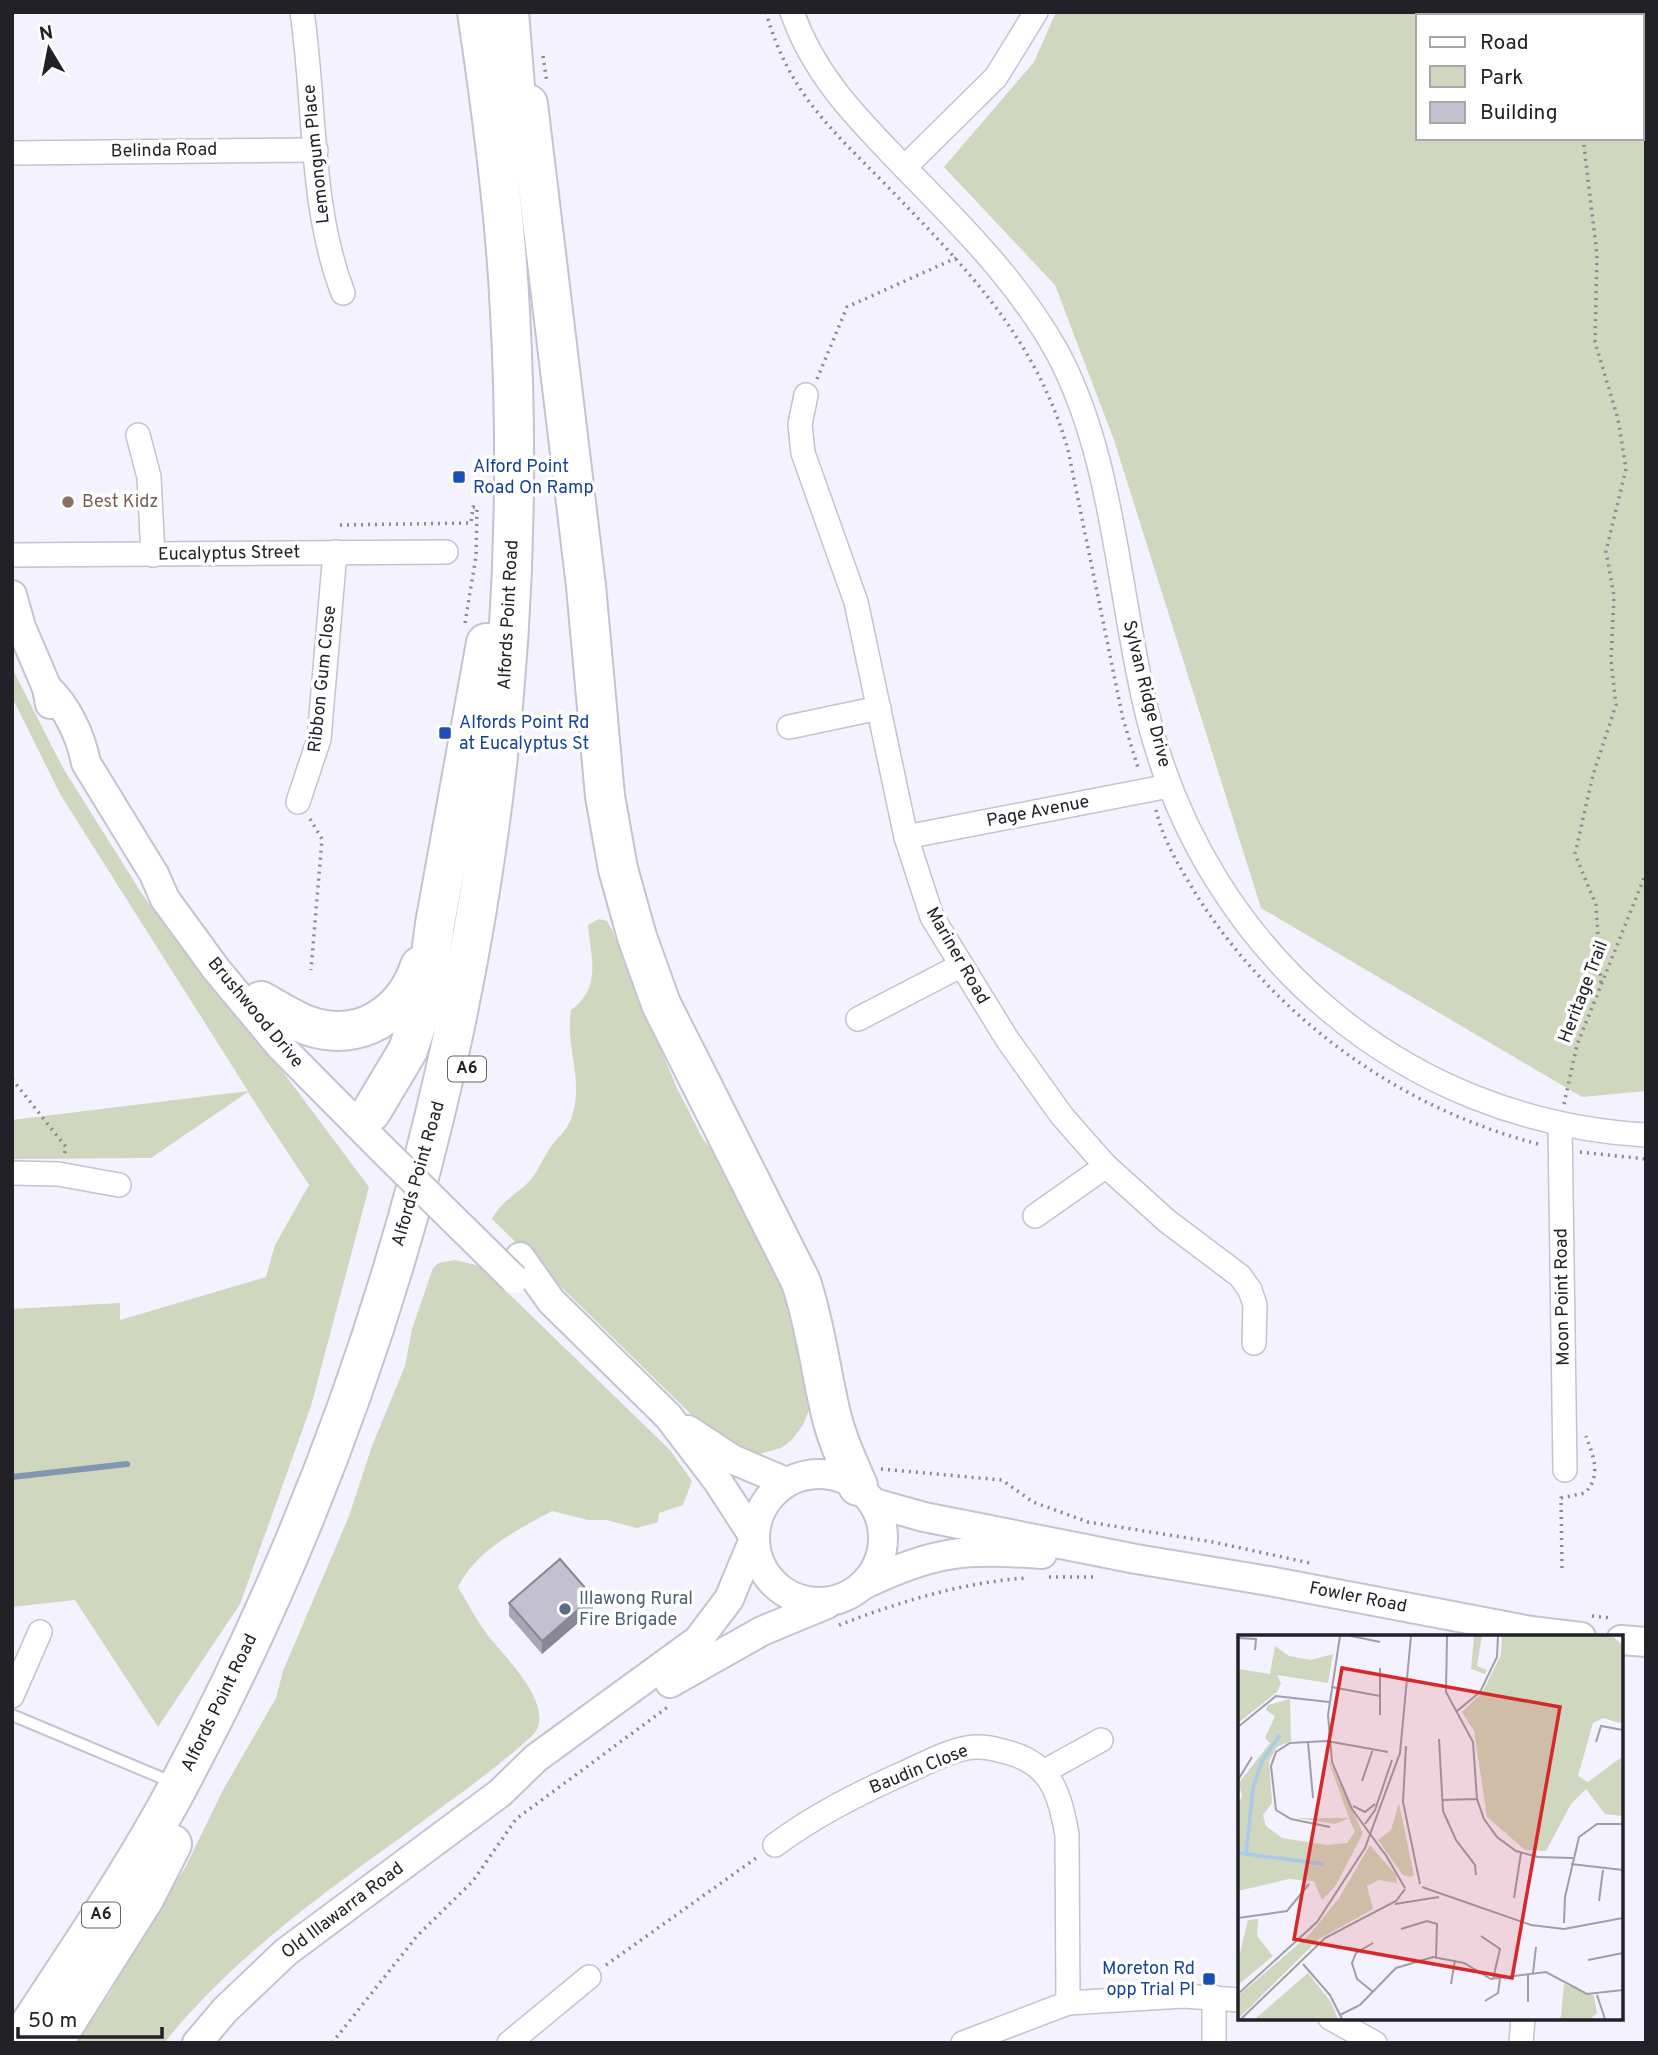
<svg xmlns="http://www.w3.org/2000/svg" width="1658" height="2055" font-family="Overpass,sans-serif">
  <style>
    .green { fill: #cfd7be; fill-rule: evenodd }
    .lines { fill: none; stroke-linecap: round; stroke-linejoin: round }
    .stream { stroke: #8098af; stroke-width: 6 }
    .service-casing { stroke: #c5c2d1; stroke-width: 14 }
    .minor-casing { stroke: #c5c2d1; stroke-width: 26 }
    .tertiary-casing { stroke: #c5c2d1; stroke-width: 32 }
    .trunk-casing { stroke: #c5c2d1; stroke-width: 42 }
    .path { stroke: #8a8891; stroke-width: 3.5; stroke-dasharray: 2 5; stroke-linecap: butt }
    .service { stroke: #fff; stroke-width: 10 }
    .minor { stroke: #fff; stroke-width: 23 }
    .tertiary { stroke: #fff; stroke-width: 28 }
    .trunk { stroke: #fff; stroke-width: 38 }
    .tertiary-bridge-casing { stroke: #c5c2d1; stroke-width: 32; stroke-linecap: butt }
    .tertiary-bridge { stroke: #fff; stroke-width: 28 }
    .wall { fill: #a8a6b3 }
    .shaded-wall { fill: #888792 }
    .building { fill: #c3c1d0; stroke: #888792; stroke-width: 2 }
    .transit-dot { fill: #1a4fb4; stroke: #fff; stroke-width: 2.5 }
    .education-dot { fill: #8d6e63; stroke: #fff; stroke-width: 2.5 }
    .service-dot { fill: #5c6f8a; stroke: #fff; stroke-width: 2.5 }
    .labels { text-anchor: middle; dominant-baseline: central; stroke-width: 7; stroke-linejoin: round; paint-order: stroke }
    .shield { fill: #fff; stroke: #646468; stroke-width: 2 }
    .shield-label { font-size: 16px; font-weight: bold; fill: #222127 }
    .street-label { font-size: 18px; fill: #222127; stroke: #fff }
    .transit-label { font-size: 18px; fill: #164399; stroke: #fff; text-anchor: start }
    .education-label { font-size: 18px; fill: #785e54; stroke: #fff; text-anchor: start }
    .service-label { font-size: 18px; fill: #4e5e75; stroke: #fff; text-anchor: start }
    .inset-river { fill: none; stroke: #a8cbe9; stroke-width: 3.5 }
    .inset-road { fill: none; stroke: #a09ea8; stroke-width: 2 }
    .view { fill: #d62828; fill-opacity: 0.15; stroke: #d62828; stroke-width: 3.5 }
    .inset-edge { fill: none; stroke: #222127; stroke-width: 3.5 }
  </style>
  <rect width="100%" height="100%" fill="#f4f2fe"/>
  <g class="green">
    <path d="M 1056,12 L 1646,12 L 1646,1091 L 1582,1097 L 1261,908 L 1114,440 L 1055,285 L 944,167 L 1034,62 ZM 1418,16 L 1642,16 L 1642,138 L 1418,138 Z"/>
    <polygon points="12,668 63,768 142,894 204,977 265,1048 369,1187 311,1406 240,1604 158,1727 75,1600 12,1607 12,1309 120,1303 120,1320 266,1277 275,1245 309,1185 248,1092 151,1158 12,1159 12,1120 248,1091 60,794 12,697"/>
    <path d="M 599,919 L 607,921 L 613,932 L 676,1086 L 703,1139 L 717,1156 L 787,1281 L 813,1400 L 803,1425 L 792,1440 L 781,1448 L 748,1457 L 704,1427 L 492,1219 C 501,1203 509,1199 522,1188 C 535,1178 539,1166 547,1153 C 555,1138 569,1131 573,1113 C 583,1078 565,1044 571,1010 C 602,987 591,958 588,925 Z"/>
    <path d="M 455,1260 L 480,1266 L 670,1450 L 692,1481 L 683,1505 L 659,1513 L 658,1522 L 637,1528 L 606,1520 L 588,1520 L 552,1511 C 517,1530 476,1550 458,1587 C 467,1602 476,1619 486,1633 C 501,1653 557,1705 534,1734 C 493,1772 445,1804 400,1838 C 315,1899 230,1961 164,2043 L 75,2043 L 109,1995 L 150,1919 L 185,1868 L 223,1790 L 276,1698 L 283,1671 L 349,1516 L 372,1446 L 405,1366 L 412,1329 L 433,1268 L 439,1263 Z"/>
  </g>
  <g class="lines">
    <polyline class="stream" points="12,1477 127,1464"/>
    <g class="service-casing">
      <polyline id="service" points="12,1715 174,1783"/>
    </g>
    <g class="minor-casing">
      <g id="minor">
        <path d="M 302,12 C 316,106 309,204 343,293"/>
        <path d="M 792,12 C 815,78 860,121 907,170 C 962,226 1017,281 1056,350 C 1115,457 1118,598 1148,717 C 1207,952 1402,1121 1646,1135"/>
        <polyline points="12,153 316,150"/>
        <polyline points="905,167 996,77 1036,12"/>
        <polyline points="806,395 800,424 803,453 856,602 906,837 932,917 1007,1039 1062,1116 1106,1166 1167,1221 1240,1276 1250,1290 1255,1305 1254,1343"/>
        <polyline points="138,435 149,477 153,555"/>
        <polyline points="12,555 446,552"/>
        <polyline points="789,727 879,708"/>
        <polyline points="298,802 319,739 335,552"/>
        <polyline points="906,837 1169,786"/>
        <polyline points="858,1019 960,966"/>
        <polyline points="1560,1124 1565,1470"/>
        <polyline points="12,1173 58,1174 119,1185"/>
        <polyline points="1035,1216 1106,1166"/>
        <polyline points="12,1696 40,1632"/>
        <polyline points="1045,1771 1101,1740"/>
        <path d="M 775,1845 C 814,1816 854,1796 897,1776 C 919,1767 944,1752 967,1748 C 982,1745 996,1749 1010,1753 C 1052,1765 1060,1795 1067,1835 L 1068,2003"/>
        <polyline points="1214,1997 1214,2043"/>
        <polyline points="1330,2018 1375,2043"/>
        <polyline points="509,2043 589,1977"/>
        <polyline points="963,2043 1068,2003 1183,1996 1240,2000"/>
        <polyline points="1521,2043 1523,2018"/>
      </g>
    </g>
    <g class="tertiary-casing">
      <g id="tertiary">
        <polyline points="12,595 21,627 47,688 50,704"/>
        <path d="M 47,688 C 67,706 81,737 86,763 L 154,874 L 165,899 L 216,969 L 281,1047 L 381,1148"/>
        <polyline points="520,1257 551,1301 668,1416 717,1480 754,1537"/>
        <polyline points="688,1430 732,1459 786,1482"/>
        <circle cx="819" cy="1538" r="64"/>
        <polyline points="874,1503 924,1517 1136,1559 1269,1581 1531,1631 1581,1637"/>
        <path d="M 865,1584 C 936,1550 965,1549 1042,1554"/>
        <polyline points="1621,1640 1646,1642"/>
        <polyline points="670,1683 762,1631 827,1604"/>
        <polyline points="197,2043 225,2010 286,1952 500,1793 536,1758 698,1640 729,1599 754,1539"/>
      </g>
    </g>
    <g class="trunk-casing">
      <g id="trunk">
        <polyline points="509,12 519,136"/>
        <path d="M 528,104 L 586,586 L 605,796 L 618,869 L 637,937 L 661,1004 L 801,1282 C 815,1324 820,1366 830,1410 C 836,1437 847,1461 858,1486"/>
        <path d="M 261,1001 C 276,1009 292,1020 309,1026 C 360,1043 404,1014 420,966"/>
        <polyline points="371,1112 408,1050 425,999 435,924 486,643"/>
        <path d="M 18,2043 C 74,1956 134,1871 182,1779 C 421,1329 538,819 510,311 C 505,210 492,111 477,12"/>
        <polyline points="53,2043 145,1897 172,1844"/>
      </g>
    </g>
    <g class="path">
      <path d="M 766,12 C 788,92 831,129 886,185 C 965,267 1036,337 1068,450 L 1123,719 L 1139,771"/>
      <polyline points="1564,16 1565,12"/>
      <polyline points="543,56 547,83"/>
      <polyline points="1583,138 1597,255 1595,342 1618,419 1626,469 1606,551 1614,596 1611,660 1616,705 1593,775 1575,854 1596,905 1601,984"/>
      <polyline points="817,379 847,307 956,258"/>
      <polyline points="340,525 471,523 473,507 477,507 476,556 465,623"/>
      <path d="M 1156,810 C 1163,841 1181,869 1197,896 C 1276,1019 1400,1109 1542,1145"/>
      <polyline points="310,819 322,839 311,970"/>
      <polyline points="12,1079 66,1147 64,1156"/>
      <polyline points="1564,1104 1577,1045 1646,873"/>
      <polyline points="1580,1152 1646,1159"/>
      <polyline points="881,1469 1002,1480 1033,1502 1088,1522 1213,1542 1310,1563"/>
      <path d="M 1562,1568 L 1561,1498 L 1585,1493 C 1602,1475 1593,1456 1586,1436"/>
      <polyline points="1049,1577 1096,1577"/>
      <polyline points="1592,1616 1612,1618"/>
      <path d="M 839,1625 C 899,1602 963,1582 1027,1578"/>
      <polyline points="606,1965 759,1856"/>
      <polyline points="332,2043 417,1936 473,1881 516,1819 669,1706"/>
    </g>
    <use href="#service" class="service"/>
    <use href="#minor" class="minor"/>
    <use href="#tertiary" class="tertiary"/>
    <use href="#trunk" class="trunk"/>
    <g class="tertiary-bridge-casing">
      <polyline id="tertiary-bridge" points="381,1148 514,1279"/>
    </g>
    <use href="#tertiary-bridge" class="tertiary-bridge"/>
  </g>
  <polygon class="wall" points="509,1603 593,1610 542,1654 509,1616"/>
  <polygon class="shaded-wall" points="593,1597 593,1610 542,1654 542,1641"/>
  <polygon class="building" points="560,1559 593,1597 542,1641 509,1603"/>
  <g class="transit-dot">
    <rect x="452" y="470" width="14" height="14" rx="3.5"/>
    <rect x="438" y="726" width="14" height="14" rx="3.5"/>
    <rect x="1202" y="1972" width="14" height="14" rx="3.5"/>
  </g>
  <circle class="education-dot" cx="68" cy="502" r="7"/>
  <circle class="service-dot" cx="565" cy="1609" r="7"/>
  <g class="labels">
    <g class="shield">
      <rect x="448" y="1056.5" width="38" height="25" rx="5"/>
      <rect x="82" y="1902.5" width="38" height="25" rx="5"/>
    </g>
    <g class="shield-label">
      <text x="467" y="1069">A6</text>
      <text x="101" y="1915">A6</text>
    </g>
    <g class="street-label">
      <text transform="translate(164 151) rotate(-1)">Belinda Road</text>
      <text transform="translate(317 154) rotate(-96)">Lemongum Place</text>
      <text transform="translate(229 554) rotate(-1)">Eucalyptus Street</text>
      <text transform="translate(509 615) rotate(-87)">Alfords Point Road</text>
      <text transform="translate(323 679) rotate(-84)">Ribbon Gum Close</text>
      <text transform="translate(1146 694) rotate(76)">Sylvan Ridge Drive</text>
      <text transform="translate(1038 812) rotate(-11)">Page Avenue</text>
      <text transform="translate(957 956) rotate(60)">Mariner Road</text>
      <text transform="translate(1584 992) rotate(-69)">Heritage Trail</text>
      <text transform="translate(255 1013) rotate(50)">Brushwood Drive</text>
      <text transform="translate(419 1174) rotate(-74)">Alfords Point Road</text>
      <text transform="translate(1563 1297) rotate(-91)">Moon Point Road</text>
      <text transform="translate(1358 1598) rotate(11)">Fowler Road</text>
      <text transform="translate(220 1703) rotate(-64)">Alfords Point Road</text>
      <text transform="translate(919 1770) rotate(-22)">Baudin Close</text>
      <text transform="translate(343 1911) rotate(-37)">Old Illawarra Road</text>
    </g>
    <g class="transit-label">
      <text x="473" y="467">Alford Point<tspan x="473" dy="21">Road On Ramp</tspan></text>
      <text x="459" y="723">Alfords Point Rd<tspan x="459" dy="21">at Eucalyptus St</tspan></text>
      <text x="1195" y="1969" text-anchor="end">Moreton Rd<tspan x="1195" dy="21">opp Trial Pl</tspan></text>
    </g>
    <g class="education-label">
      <text x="82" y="502">Best Kidz</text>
    </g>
    <g class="service-label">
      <text x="579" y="1599">Illawong Rural<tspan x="579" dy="21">Fire Brigade</tspan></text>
    </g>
  </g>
  <g transform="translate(1238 1635)">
    <rect width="385" height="385" fill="#f4f2fe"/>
    <path d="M 236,1 L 244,1 L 239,31 L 249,35 L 247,39 L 233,34 ZM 264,1 L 374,1 L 385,10 L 385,89 L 365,83 L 355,88 L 340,141 L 350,147 L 385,121 L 385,181 L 367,179 L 348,154 L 333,169 L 308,216 L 287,215 L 249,182 L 236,96 L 224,77 L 244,58 L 263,20 ZM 37,11 L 51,21 L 73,25 L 95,19 L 90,48 L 39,40 L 43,48 L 39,57 L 0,88 L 0,34 L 32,39 ZM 52,64 L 53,106 L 39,112 L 31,126 L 34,168 L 25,180 L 28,191 L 44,203 L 89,210 L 109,208 L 117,197 L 111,183 L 97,189 L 59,183 L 111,183 L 88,119 L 125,198 L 98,250 L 84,265 L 76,246 L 51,244 L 0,256 L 0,170 L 4,161 L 1,148 L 32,108 L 27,103 L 37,81 L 28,75 L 30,70 ZM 161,168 L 176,240 L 173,242 L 165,240 L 140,205 L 153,195 ZM 132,210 L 158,240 L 159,248 L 141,245 L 129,251 L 135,274 L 81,304 L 0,384 L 0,361 L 72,299 L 101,263 ZM 20,284 L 19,301 L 35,321 L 0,350 L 0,326 L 10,285 ZM 70,338 L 93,367 L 100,384 L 17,384 ZM 326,349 L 356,361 L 359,378 L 352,384 L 319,384 L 323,382 Z" fill="#cfd7be"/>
    <path class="inset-river" d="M 0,218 L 86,229M 8,219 L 15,153 L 24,126 L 42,100"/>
    <path class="inset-road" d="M 102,1 L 90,80 L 94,127 L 114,174 L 146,218M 113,1 L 142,7M 209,1 L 208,57 L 235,107 L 239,164 L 246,184 L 259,202 L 278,216 L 300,222 L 335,223M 0,3 L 18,4 L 17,15M 142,33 L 142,80M 93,52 L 142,61M 219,76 L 242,57 L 259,22 L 260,1M 0,92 L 38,61 L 91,67M 201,104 L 205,176 L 218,205 L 237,230 L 238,240M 70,107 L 75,163M 358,107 L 363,91 L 385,95M 168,111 L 165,167 L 182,249M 0,145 L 14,122M 124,146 L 135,114M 204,165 L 239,164M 115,171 L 127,177 L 137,169M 127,189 L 137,175 L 154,125M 92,192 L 53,184 L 38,175 L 33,131 L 38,117 L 52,108 L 89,106 L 150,117M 146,217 L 167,253M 333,229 L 385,235M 184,252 L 293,290 L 326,294 L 385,283M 276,263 L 283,218M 361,266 L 365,235M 157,269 L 201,262M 0,283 L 49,276 L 71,249M 326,288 L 327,262 L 341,202 L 359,189 L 385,189M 163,294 L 189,286 L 199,289 L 198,322M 243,301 L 262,314 L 255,344M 350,325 L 385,318M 65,329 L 92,360 L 104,384M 295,338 L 298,312M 213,349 L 217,325M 134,356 L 119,344 L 114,328 L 118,318 L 135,308M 0,359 L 79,287 L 127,213 L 162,118 L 173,1M 359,360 L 367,384M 247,366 L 260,358 L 262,344M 290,367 L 290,340M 102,380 L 122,370 L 158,333 L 195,322 L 226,328 L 253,344 L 308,337 L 349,359 L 385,355M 3,384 L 87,303 L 158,266 L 167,254"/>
    <path class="view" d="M 104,33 L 322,72 L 274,343 L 56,304 Z"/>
    <rect width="385" height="385" class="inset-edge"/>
  </g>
  <rect width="1658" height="2055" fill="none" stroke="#222127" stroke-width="28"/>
  <rect x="1416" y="14" width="228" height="126" fill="#ffffff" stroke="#a7a6a9" stroke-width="2"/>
  <rect x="1430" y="37" width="35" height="10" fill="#ffffff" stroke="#a7a6a9" stroke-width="2"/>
  <text x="1480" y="49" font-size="21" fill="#222127">Road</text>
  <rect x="1430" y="66" width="35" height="21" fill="#cfd7be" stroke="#a7a6a9" stroke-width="2"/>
  <text x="1480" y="84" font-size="21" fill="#222127">Park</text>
  <rect x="1430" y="102" width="35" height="21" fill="#c3c1d0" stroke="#a7a6a9" stroke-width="2"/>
  <text x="1480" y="119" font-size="21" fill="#222127">Building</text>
  <g transform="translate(49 49) rotate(350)" stroke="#ffffff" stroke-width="5" paint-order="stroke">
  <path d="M0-5L12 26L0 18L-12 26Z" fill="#222127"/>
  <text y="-10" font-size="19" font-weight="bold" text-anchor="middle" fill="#222127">N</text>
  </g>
  <path d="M18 2027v10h144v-10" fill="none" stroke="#222127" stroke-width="3.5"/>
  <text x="28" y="2027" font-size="21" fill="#222127" stroke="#ffffff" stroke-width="5" paint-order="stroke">50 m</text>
</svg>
